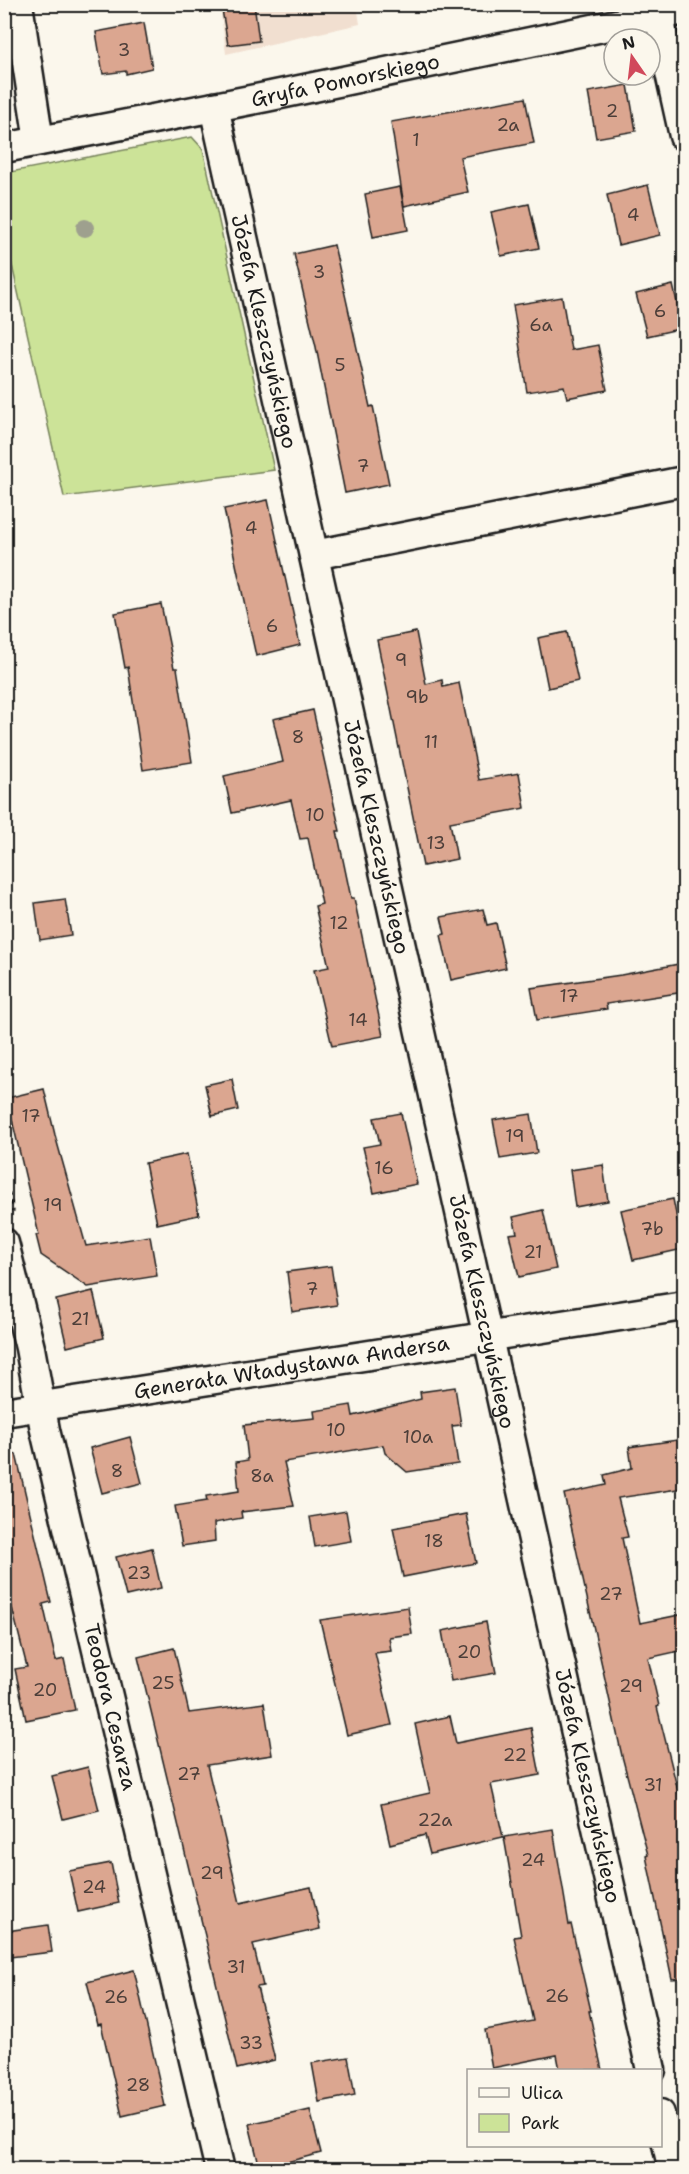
<svg xmlns="http://www.w3.org/2000/svg" width="689" height="2174" font-family="'Shantell Sans',sans-serif">
  <style>
    .built { fill: #f1dfd0 }
    .green { fill: #cce398; stroke: #74805a; stroke-width: 1.5 }
    .building { fill: #dba690; stroke: #1c1c1c; stroke-width: 1.5 }
    .lines { fill: none; stroke-linecap: round; stroke-linejoin: round }
    .minor-casing { stroke: #1c1c1c; stroke-width: 33 }
    .path { stroke: #1c1c1c; stroke-width: 4; stroke-dasharray: 4.5 4.5; stroke-linecap: butt }
    .minor { stroke: #fbf7ec; stroke-width: 28 }
    .tree { fill: #9ea08e }
    .labels { text-anchor: middle; dominant-baseline: central; stroke-width: 5; stroke-linejoin: round; paint-order: stroke }
    .number-label { font-size: 18px; fill: #4c3e39 }
    .street-label { font-size: 21px; fill: #1c1c1c; stroke: #fbf7ec }
  </style>
  <rect width="100%" height="100%" fill="#fbf7ec"/>
  <filter id="ink" filterUnits="userSpaceOnUse"><feTurbulence type="fractalNoise" baseFrequency=".0167" numOctaves="2"/><feDisplacementMap in="SourceGraphic" scale="12" xChannelSelector="R" yChannelSelector="G"/><feConvolveMatrix kernelMatrix="1 2 1 2 8 2 1 2 1" color-interpolation-filters="sRGB"/></filter>
  <g filter="url(#ink)">
    <polygon class="built" points="220,5 357,5 360,24 226,54"/>
    <polygon class="green" points="192,137 203,149 274,470 64,497 5,234 5,173"/>
    <g class="building">
      <polygon points="221,4 254,4 259,41 228,45"/>
      <polygon points="144,23 152,68 126,74 126,71 103,74 96,32"/>
      <polygon points="628,85 636,131 596,138 588,92"/>
      <polygon points="525,98 534,143 460,157 468,192 404,206 391,122"/>
      <polygon points="648,185 660,235 618,245 607,195"/>
      <polygon points="400,187 408,230 373,237 365,194"/>
      <polygon points="529,204 539,248 501,256 491,212"/>
      <polygon points="334,245 370,407 373,406 389,484 345,493 316,347 294,254"/>
      <polygon points="673,285 683,328 647,336 636,294"/>
      <polygon points="562,297 571,350 598,345 607,390 567,398 564,386 527,392 513,305"/>
      <polygon points="268,500 300,645 256,656 224,509"/>
      <polygon points="161,604 174,668 177,668 192,762 143,770 128,667 125,668 115,613"/>
      <polygon points="416,632 426,684 442,680 443,687 459,683 479,780 519,773 525,808 450,822 457,859 423,866 377,640"/>
      <polygon points="567,632 578,681 548,688 538,638"/>
      <polygon points="313,710 340,831 337,831 351,898 354,898 383,1036 332,1046 314,970 329,967 315,906 322,904 308,838 300,839 291,800 232,813 224,776 283,762 273,719"/>
      <polygon points="65,899 71,935 40,940 35,903"/>
      <polygon points="483,909 487,925 496,923 506,968 451,980 441,935 445,934 441,917"/>
      <polygon points="684,963 684,992 606,1004 607,1009 537,1020 531,988 621,975"/>
      <polygon points="232,1079 238,1110 212,1116 205,1085"/>
      <polygon points="44,1089 55,1135 86,1246 150,1236 157,1276 88,1287 41,1255 36,1235 39,1235 7,1098"/>
      <polygon points="401,1113 417,1184 374,1193 363,1147 380,1144 374,1118"/>
      <polygon points="531,1114 537,1153 500,1159 493,1120"/>
      <polygon points="187,1154 199,1215 157,1224 145,1163"/>
      <polygon points="603,1165 608,1201 575,1207 570,1170"/>
      <polygon points="673,1199 683,1249 633,1260 621,1210"/>
      <polygon points="543,1210 556,1269 519,1277 509,1234 517,1233 513,1217"/>
      <polygon points="331,1266 337,1305 292,1312 287,1272"/>
      <polygon points="93,1291 104,1338 67,1347 56,1300"/>
      <polygon points="455,1387 461,1425 452,1426 458,1464 407,1472 385,1453 383,1445 284,1462 294,1506 241,1512 242,1518 214,1523 215,1541 182,1546 175,1506 207,1501 206,1496 239,1491 236,1462 248,1460 244,1425 315,1418 314,1411 351,1405 353,1416 421,1399 420,1392"/>
      <polygon points="130,1437 142,1483 102,1493 90,1448"/>
      <polygon points="684,1439 684,1488 618,1498 628,1537 622,1538 640,1623 684,1614 684,1650 648,1658 659,1706 657,1707 684,1815 684,1978 672,1979 646,1856 648,1855 622,1756 564,1494 606,1485 604,1475 632,1468 629,1447"/>
      <polygon points="16,1454 51,1602 43,1604 56,1661 64,1659 75,1710 26,1720 15,1669 27,1667 4,1576 4,1456"/>
      <polygon points="346,1511 351,1541 315,1547 310,1517"/>
      <polygon points="466,1514 476,1563 403,1577 393,1528"/>
      <polygon points="152,1548 161,1588 126,1596 116,1557"/>
      <polygon points="408,1607 412,1634 389,1637 391,1651 375,1653 392,1725 347,1735 320,1620"/>
      <polygon points="486,1622 496,1673 451,1681 442,1631"/>
      <polygon points="174,1648 189,1713 264,1703 272,1755 207,1765 240,1903 311,1887 320,1929 253,1944 263,1986 257,1987 275,2060 237,2069 138,1657"/>
      <polygon points="450,1716 456,1743 531,1728 540,1775 491,1784 503,1837 430,1854 425,1835 390,1844 381,1804 430,1793 415,1724"/>
      <polygon points="88,1767 99,1810 63,1819 52,1776"/>
      <polygon points="553,1829 569,1925 571,1924 591,2011 589,2011 602,2070 560,2070 557,2055 492,2068 485,2030 533,2021 514,1937 521,1936 504,1837"/>
      <polygon points="111,1863 119,1903 78,1912 69,1871"/>
      <polygon points="48,1925 52,1952 10,1957 7,1931"/>
      <polygon points="134,1970 165,2106 122,2116 101,2024 98,2025 87,1982"/>
      <polygon points="348,2057 355,2095 319,2102 312,2063"/>
      <polygon points="310,2110 321,2153 260,2169 249,2124"/>
    </g>
    <g class="lines">
      <g class="minor-casing">
        <g id="minor">
          <polyline points="18,4 39,141"/>
          <polyline points="658,4 665,50 684,136"/>
          <path id="s1" d="M 214,107 L 651,2070"/>
          <path id="s2" d="M 4,148 L 266,97 L 684,10"/>
          <polyline points="314,555 684,481"/>
          <path id="s3" d="M 4,1243 L 30,1348 L 45,1430 L 220,2170"/>
          <path id="s4" d="M 4,1412 L 684,1306"/>
          <polyline points="660,2114 673,2170"/>
        </g>
      </g>
      <polyline class="path" points="4,1175 13,1212"/>
      <use href="#minor" class="minor"/>
    </g>
    <circle class="tree" cx="85" cy="228" r="9"/>
  </g>
  <g class="labels">
    <g class="number-label">
      <text x="124" y="50">3</text>
      <text x="612" y="111">2</text>
      <text x="508" y="125">2a</text>
      <text x="416" y="140">1</text>
      <text x="633" y="215">4</text>
      <text x="319" y="272">3</text>
      <text x="660" y="311">6</text>
      <text x="541" y="325">6a</text>
      <text x="340" y="365">5</text>
      <text x="363" y="466">7</text>
      <text x="251" y="528">4</text>
      <text x="272" y="626">6</text>
      <text x="401" y="660">9</text>
      <text x="417" y="697">9b</text>
      <text x="298" y="737">8</text>
      <text x="431" y="742">11</text>
      <text x="315" y="815">10</text>
      <text x="436" y="843">13</text>
      <text x="339" y="923">12</text>
      <text x="569" y="996">17</text>
      <text x="358" y="1020">14</text>
      <text x="31" y="1116">17</text>
      <text x="515" y="1136">19</text>
      <text x="384" y="1168">16</text>
      <text x="53" y="1205">19</text>
      <text x="652" y="1229">7b</text>
      <text x="533" y="1252">21</text>
      <text x="312" y="1289">7</text>
      <text x="80" y="1319">21</text>
      <text x="336" y="1430">10</text>
      <text x="418" y="1437">10a</text>
      <text x="117" y="1471">8</text>
      <text x="262" y="1476">8a</text>
      <text x="434" y="1541">18</text>
      <text x="139" y="1573">23</text>
      <text x="611" y="1594">27</text>
      <text x="469" y="1652">20</text>
      <text x="163" y="1683">25</text>
      <text x="631" y="1686">29</text>
      <text x="45" y="1690">20</text>
      <text x="515" y="1755">22</text>
      <text x="189" y="1774">27</text>
      <text x="653" y="1785">31</text>
      <text x="435" y="1820">22a</text>
      <text x="533" y="1860">24</text>
      <text x="212" y="1873">29</text>
      <text x="94" y="1887">24</text>
      <text x="236" y="1967">31</text>
      <text x="557" y="1996">26</text>
      <text x="116" y="1997">26</text>
      <text x="251" y="2043">33</text>
      <text x="138" y="2085">28</text>
    </g>
    <g class="street-label">
      <text stroke="none"><textPath href="#s2" startOffset="348">Gryfa Pomorskiego</textPath></text>
      <text stroke="none"><textPath href="#s1" startOffset="230">Józefa Kleszczyńskiego</textPath></text>
      <text stroke="none"><textPath href="#s1" startOffset="748">Józefa Kleszczyńskiego</textPath></text>
      <text stroke="none"><textPath href="#s1" startOffset="1234">Józefa Kleszczyńskiego</textPath></text>
      <text stroke="none"><textPath href="#s4" startOffset="291">Generała Władysława Andersa</textPath></text>
      <text stroke="none"><textPath href="#s3" startOffset="476">Teodora Cesarza</textPath></text>
      <text stroke="none"><textPath href="#s1" startOffset="1720">Józefa Kleszczyńskiego</textPath></text>
    </g>
  </g>
  <rect width="689" height="2174" fill="none" stroke="#fbf7ec" stroke-width="24"/>
  <rect x="12" y="12" width="665" height="2150" fill="none" stroke="#1c1c1c" stroke-width="2" filter="url(#ink)"/>
  <rect x="467" y="2069" width="195" height="78" fill="#fbf7ec" stroke="#a29f99" stroke-width="1.5"/>
  <rect x="479" y="2088" width="30" height="9" fill="#fbf7ec" stroke="#a29f99" stroke-width="1.5"/>
  <text x="521" y="2099" font-size="18" fill="#1c1c1c">Ulica</text>
  <rect x="479" y="2114" width="30" height="18" fill="#cce398" stroke="#a29f99" stroke-width="1.5"/>
  <text x="521" y="2129" font-size="18" fill="#1c1c1c">Park</text>
  <g transform="translate(632 57) rotate(346)"><circle r="28" fill="#fbf7ec" stroke="#a29f99" stroke-width="1.5"/>
  <path d="M0-4.5L10 22L0 15L-10 22Z" fill="#d1495b"/>
  <text y="-9" font-size="16" font-weight="bold" text-anchor="middle" fill="#1c1c1c">N</text>
  </g>
</svg>
